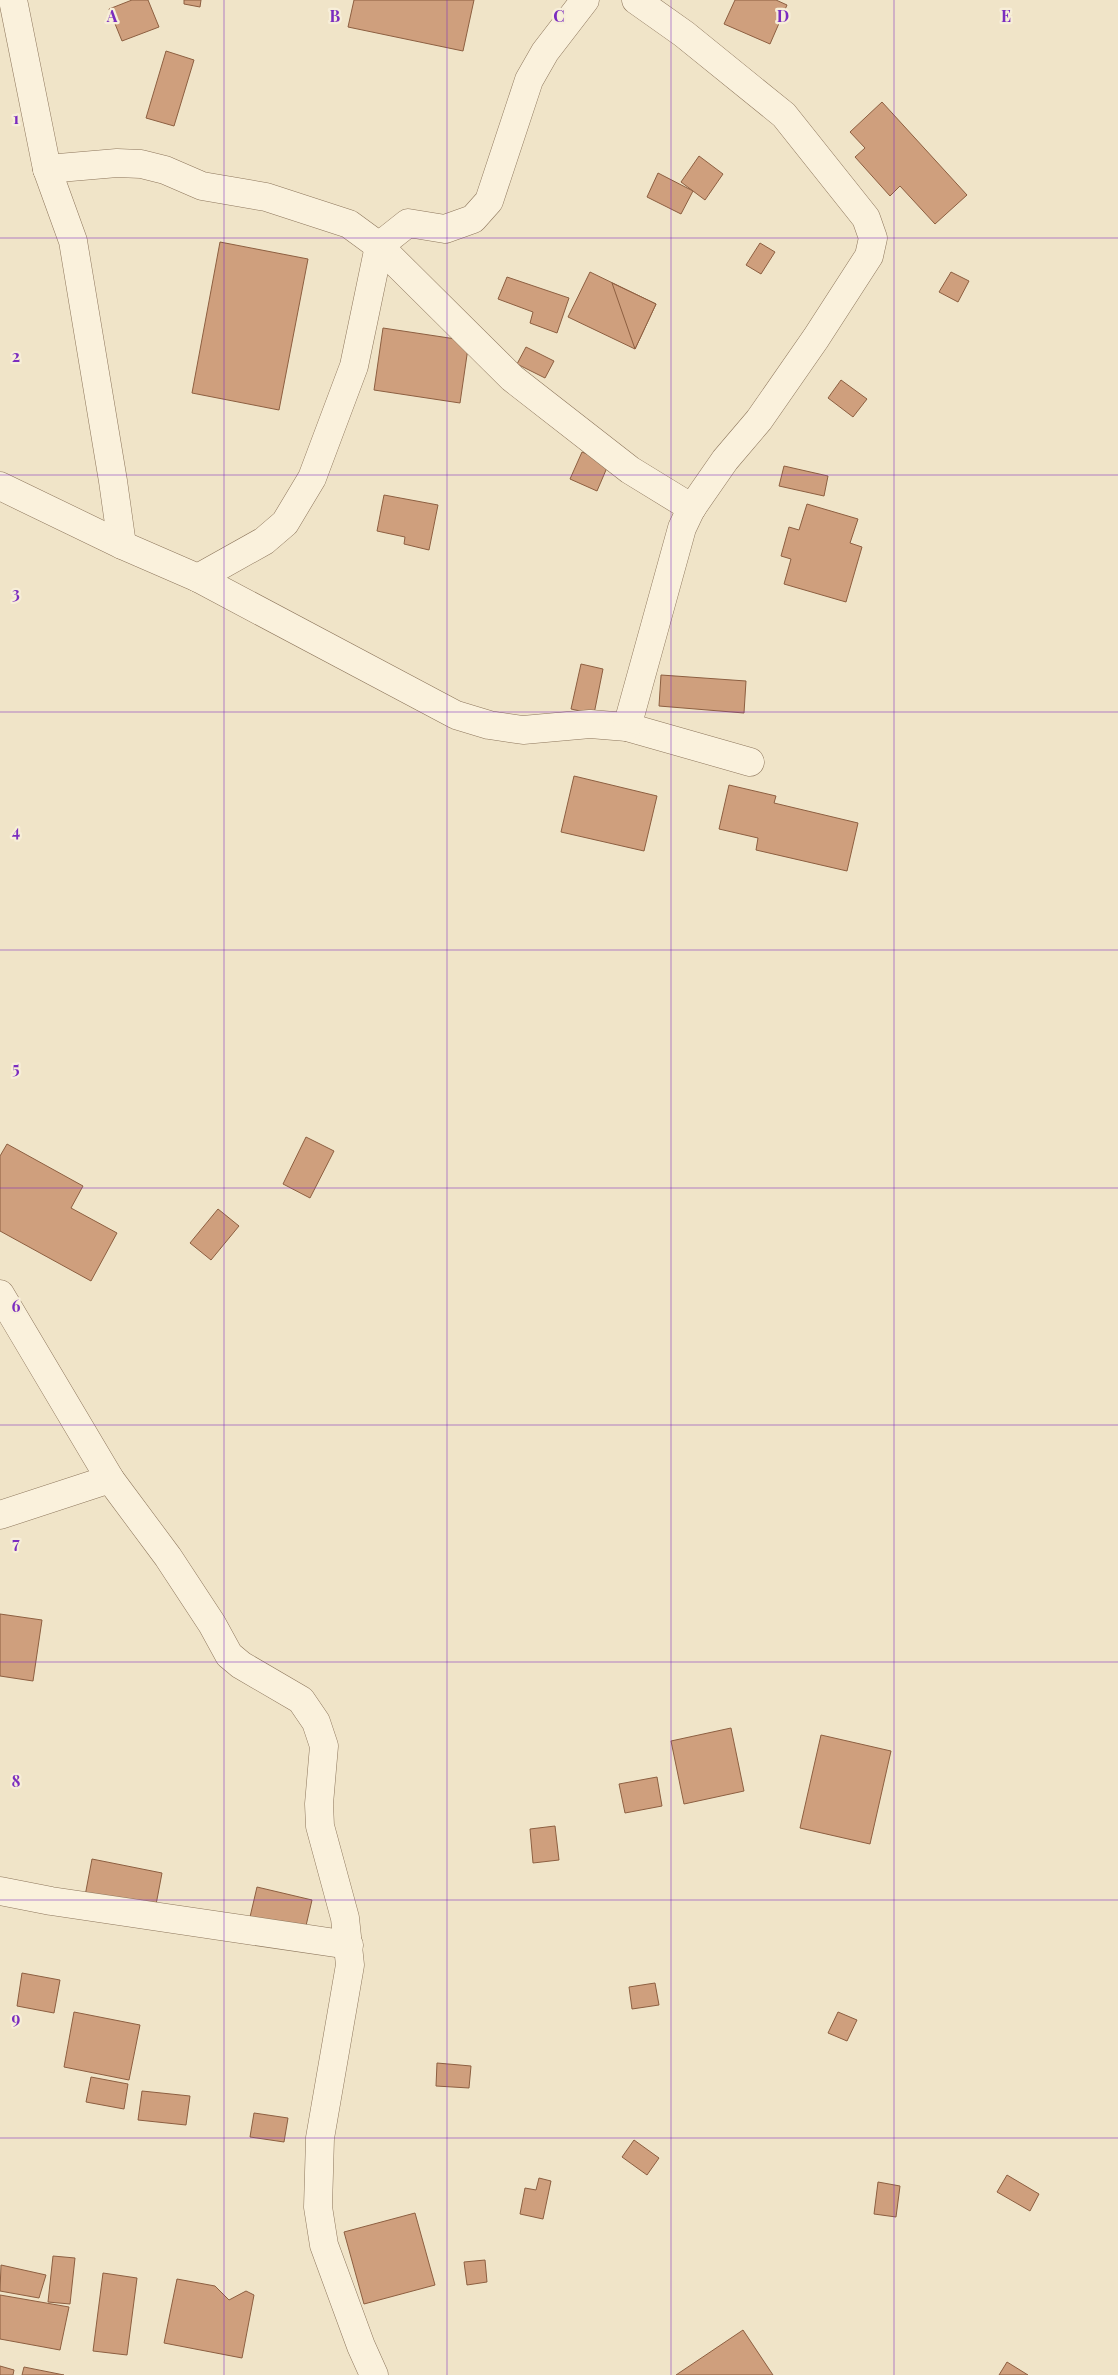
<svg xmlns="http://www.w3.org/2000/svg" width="1118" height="2375" font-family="'Playfair Display',serif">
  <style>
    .building { fill: #cf9f7d; stroke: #8d5f41 }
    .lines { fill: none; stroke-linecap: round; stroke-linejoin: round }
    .minor-casing { stroke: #8d765c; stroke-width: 29 }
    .minor { stroke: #faf1dc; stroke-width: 28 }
    .grid { fill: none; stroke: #7b2cbf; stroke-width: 1; stroke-opacity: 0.55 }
    .grid-label { font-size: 16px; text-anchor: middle; font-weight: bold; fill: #7b2cbf; stroke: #f7eed8; stroke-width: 4.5; stroke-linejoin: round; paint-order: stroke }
  </style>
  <rect width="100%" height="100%" fill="#f0e4c8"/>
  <g class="building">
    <polygon points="132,0 148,0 159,27 122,41 109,9"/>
    <polygon points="184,0 201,0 200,7 184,4"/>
    <polygon points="354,0 474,0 463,51 348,27"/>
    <polygon points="735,0 776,0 787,5 770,44 724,24"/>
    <polygon points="166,51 194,60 174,126 146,118"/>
    <polygon points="882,102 967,195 935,224 900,186 890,196 855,157 865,148 850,132"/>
    <polygon points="699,156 723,174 705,200 681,182"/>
    <polygon points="658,173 693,191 681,214 647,197"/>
    <polygon points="220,242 308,259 279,410 192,393"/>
    <polygon points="760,243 775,252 761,274 746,265"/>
    <polygon points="590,272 656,304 635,349 568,317"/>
    <polygon points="951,272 969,281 958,302 939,292"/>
    <polygon points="507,277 569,298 557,333 530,323 533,312 498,299"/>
    <polygon points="612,283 656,304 635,349"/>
    <polygon points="383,328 469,341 460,403 374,390"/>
    <polygon points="526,347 554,361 545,378 517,364"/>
    <polygon points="841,380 867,399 853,417 828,398"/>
    <polygon points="582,452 609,463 597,491 570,479"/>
    <polygon points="784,466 828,476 824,496 779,486"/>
    <polygon points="384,495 438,505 429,550 404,544 405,537 377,531"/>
    <polygon points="807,504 858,519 850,543 862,547 846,602 784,584 791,559 781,556 789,527 799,530"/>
    <polygon points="581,664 603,669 594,714 571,709"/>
    <polygon points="661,675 746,681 744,713 659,706"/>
    <polygon points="574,776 657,796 644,851 561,832"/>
    <polygon points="729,785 776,796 774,803 858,823 847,871 756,850 758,838 719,829"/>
    <polygon points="306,1137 334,1151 310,1198 283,1184"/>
    <polygon points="7,1144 83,1186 71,1208 117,1233 91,1281 0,1231 0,1156"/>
    <polygon points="218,1209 239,1226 211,1260 190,1243"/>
    <polygon points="0,1614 42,1620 33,1681 0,1676"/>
    <polygon points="731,1728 744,1791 684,1804 671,1741"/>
    <polygon points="821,1735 891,1751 870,1844 800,1828"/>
    <polygon points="657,1777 662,1806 625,1813 619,1784"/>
    <polygon points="555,1826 559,1860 533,1863 530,1829"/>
    <polygon points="92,1859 162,1873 155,1910 85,1896"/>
    <polygon points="257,1887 312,1900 305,1930 250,1917"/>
    <polygon points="22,1973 60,1980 54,2013 17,2006"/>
    <polygon points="655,1983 659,2005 632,2009 629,1987"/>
    <polygon points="74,2012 140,2025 129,2080 64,2067"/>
    <polygon points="838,2012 857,2020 847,2041 828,2033"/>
    <polygon points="437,2063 471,2066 469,2088 436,2086"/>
    <polygon points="91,2077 128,2084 124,2109 86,2102"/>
    <polygon points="142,2091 190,2096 186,2125 138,2120"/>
    <polygon points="254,2113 288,2118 284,2142 250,2137"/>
    <polygon points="634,2140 659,2158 647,2175 622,2157"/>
    <polygon points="1007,2175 1039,2194 1030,2211 997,2192"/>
    <polygon points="539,2178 551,2181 543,2219 520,2214 525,2188 536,2190"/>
    <polygon points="878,2182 900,2186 896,2217 874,2214"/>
    <polygon points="415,2213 435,2285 364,2304 344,2232"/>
    <polygon points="53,2256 75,2258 70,2304 48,2302"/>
    <polygon points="485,2260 487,2282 467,2285 464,2262"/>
    <polygon points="1,2265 46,2275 39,2298 0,2291"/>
    <polygon points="103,2273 137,2278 127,2355 93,2351"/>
    <polygon points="177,2279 215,2286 229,2300 246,2291 254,2295 242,2358 164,2343"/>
    <polygon points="0,2295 69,2307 60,2350 0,2339"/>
    <polygon points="743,2330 773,2375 676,2375"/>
    <polygon points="1007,2362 1028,2375 999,2375"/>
    <polygon points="0,2366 14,2370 13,2375 0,2375"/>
    <polygon points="24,2367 64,2375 22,2375"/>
  </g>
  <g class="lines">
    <g class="minor-casing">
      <g id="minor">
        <polyline points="13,0 47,169 73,241 113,481 122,545"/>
        <polyline points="47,169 117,163 141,164 165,170 202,186 266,197 349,224 379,246 512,378 630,470 692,508"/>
        <polyline points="0,486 122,545 198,578 456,715 489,725 523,730 590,724 627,727 750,762"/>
        <polyline points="198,578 264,541 285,523 312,478 354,366 379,246 408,223 445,229 473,219 489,201 529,80 545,52 585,0"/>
        <polyline points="627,727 682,528 691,509 725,460 759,420 816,338 869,256 873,238 866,218 784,115 684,34 636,0"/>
        <polyline points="0,1294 110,1479 168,1557 212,1624 229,1655 241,1665 301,1700 316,1722 324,1746 319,1804 320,1826 345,1918 350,1965 320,2138 318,2207 324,2245 361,2346 374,2375"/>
        <polyline points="0,1515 110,1479"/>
        <polyline points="0,1891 51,1901 349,1945"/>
      </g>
    </g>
    <use href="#minor" class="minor"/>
  </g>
  <path class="grid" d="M 224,0 L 224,2375M 447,0 L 447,2375M 671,0 L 671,2375M 894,0 L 894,2375M 0,238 L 1118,238M 0,475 L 1118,475M 0,712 L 1118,712M 0,950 L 1118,950M 0,1188 L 1118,1188M 0,1425 L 1118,1425M 0,1662 L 1118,1662M 0,1900 L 1118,1900M 0,2138 L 1118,2138"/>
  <g class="grid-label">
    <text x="112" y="22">A</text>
    <text x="335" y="22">B</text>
    <text x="559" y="22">C</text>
    <text x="783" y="22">D</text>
    <text x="1006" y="22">E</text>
    <text x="16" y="124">1</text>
    <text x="16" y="362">2</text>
    <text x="16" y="599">3</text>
    <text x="16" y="837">4</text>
    <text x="16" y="1074">5</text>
    <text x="16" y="1312">6</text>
    <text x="16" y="1549">7</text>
    <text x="16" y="1787">8</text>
    <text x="16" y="2024">9</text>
  </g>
</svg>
